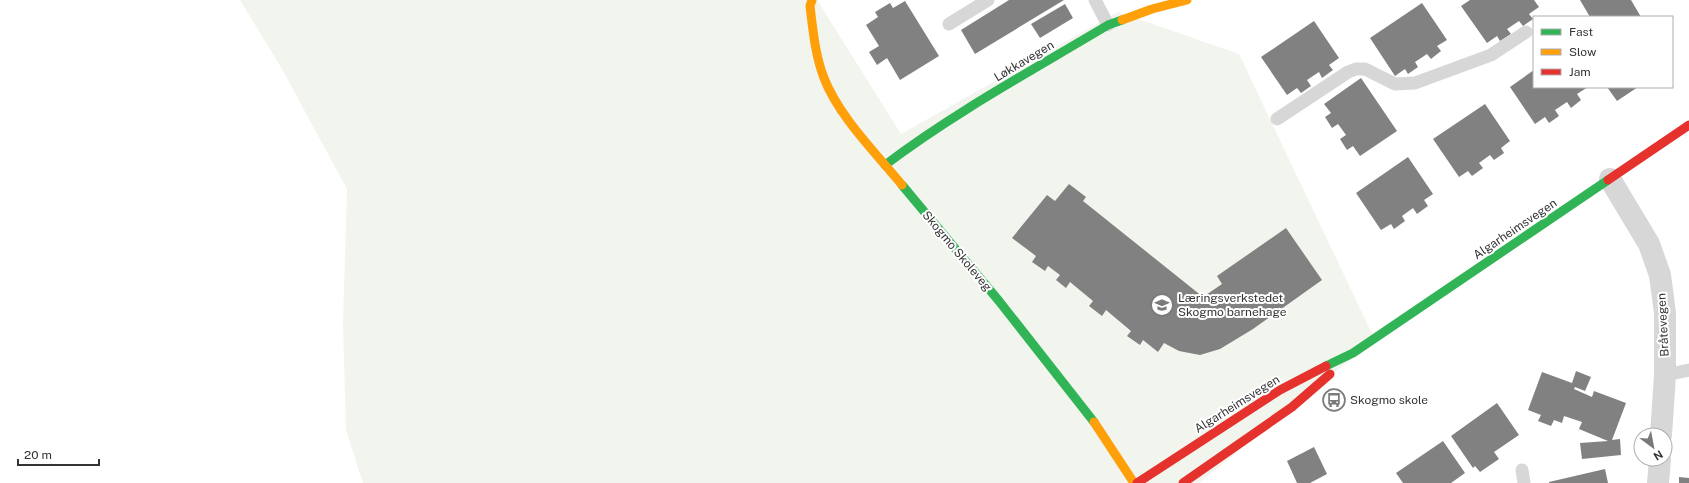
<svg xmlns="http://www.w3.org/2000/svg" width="1689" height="483" font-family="'Public Sans',sans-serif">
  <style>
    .green { fill: #f1f5ed }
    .building { fill: #818181 }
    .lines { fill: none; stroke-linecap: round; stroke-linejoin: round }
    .lane { stroke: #d7d7d7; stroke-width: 13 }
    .street { stroke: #d7d7d7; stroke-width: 22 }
    .fast { stroke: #30b455; stroke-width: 9 }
    .slow { stroke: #ff9f0a; stroke-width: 9 }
    .jam { stroke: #e5322d; stroke-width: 9 }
    .labels { text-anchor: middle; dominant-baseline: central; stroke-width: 4; stroke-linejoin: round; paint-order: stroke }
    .street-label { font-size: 12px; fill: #333; stroke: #fff }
    .poi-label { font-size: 12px; fill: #333; stroke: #fff; text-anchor: start }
  </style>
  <rect width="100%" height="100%" fill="#fff"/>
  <polygon class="green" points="240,0 817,0 901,134 1118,12 1239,54 1375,340 1199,483 363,483 346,430 343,324 347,189 282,69"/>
  <g class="building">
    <polygon points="1009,0 1064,0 975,54 961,30"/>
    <polygon points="1470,0 1534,0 1539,7 1529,14 1533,19 1523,26 1519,21 1507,29 1511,34 1500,41 1497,36 1487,43 1461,6"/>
    <polygon points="1580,0 1631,0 1641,17 1590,17"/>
    <polygon points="905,1 939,56 900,80 887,58 877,65 869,52 879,46 866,25 878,17 875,12 890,3 893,8"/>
    <polygon points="1422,3 1447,40 1437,46 1441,51 1431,59 1427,54 1415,62 1418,67 1408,74 1405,69 1395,76 1370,38"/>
    <polygon points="1065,4 1073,18 1040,38 1031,24"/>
    <polygon points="1314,21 1339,58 1329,65 1333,70 1322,78 1319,72 1307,80 1311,86 1301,93 1297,88 1287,95 1261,57"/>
    <polygon points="1534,70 1534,87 1588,87 1577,94 1581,100 1571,108 1567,102 1555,110 1559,116 1549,123 1545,117 1535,124 1510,87"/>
    <polygon points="1361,78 1397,131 1360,156 1353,146 1347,150 1340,139 1346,135 1338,124 1332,128 1325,117 1331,113 1324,104"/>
    <polygon points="1607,87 1638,87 1617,101"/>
    <polygon points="1485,104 1510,141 1501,148 1504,153 1494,160 1490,155 1479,163 1483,168 1472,176 1468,171 1459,177 1433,139"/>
    <polygon points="1408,157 1433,194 1424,200 1428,206 1417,214 1413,208 1402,216 1405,221 1394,229 1391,224 1381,230 1356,193"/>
    <polygon points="1069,184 1086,197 1083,201 1203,297 1222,284 1217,276 1286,228 1322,280 1253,329 1220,349 1200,355 1179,351 1164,343 1158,352 1143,340 1140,345 1127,336 1131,331 1106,310 1102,316 1089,306 1093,301 1070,282 1066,288 1056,280 1060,275 1048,266 1045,271 1032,262 1036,256 1012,238 1047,195 1055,201"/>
    <polygon points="1576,371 1591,377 1585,391 1575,387 1574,389 1592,397 1594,391 1626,403 1612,440 1620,439 1621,455 1582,459 1580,443 1608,441 1579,429 1582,422 1564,416 1562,423 1554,420 1551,426 1538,421 1541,415 1528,410 1542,372 1572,383"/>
    <polygon points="1497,403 1519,435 1494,452 1499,459 1480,472 1475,466 1473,468 1451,436"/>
    <polygon points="1443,441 1465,473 1451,483 1403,483 1396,473"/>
    <polygon points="1314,447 1327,474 1310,483 1297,483 1287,461"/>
    <polygon points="1605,469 1608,483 1549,483 1549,482"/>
    <polygon points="1679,477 1689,478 1689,483 1679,483"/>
  </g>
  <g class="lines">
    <g class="lane">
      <polyline points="1095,0 1108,25"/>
      <polyline points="949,24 988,0"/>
      <polyline points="1277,119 1348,72 1356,69 1365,69 1395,84 1415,83 1491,55 1526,32"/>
      <polyline points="1665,375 1689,370"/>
      <polyline points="1522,470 1524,483"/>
    </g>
    <g class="street">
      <polyline points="1610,179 1649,244 1660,275 1665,313 1665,375 1661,435"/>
      <polyline points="1658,483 1660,459"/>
    </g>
    <g class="fast">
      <path d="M 885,165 C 955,112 1033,70 1108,25 L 1122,20"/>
      <polyline points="902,185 999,301 1094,422"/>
      <polyline points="1326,366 1353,353 1608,180"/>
    </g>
    <g class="slow">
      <path d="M 812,0 L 810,6 C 813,30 815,55 824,78 C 839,117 876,153 902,185"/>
      <polyline points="1122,20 1152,9 1187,0"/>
      <polyline points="1094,422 1134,483"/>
    </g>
    <g class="jam">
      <polyline points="1608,180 1689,125"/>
      <polyline points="1137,483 1280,390 1326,366"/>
      <polyline points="1183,483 1292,407 1330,374"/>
    </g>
  </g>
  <defs>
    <g id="school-ring" transform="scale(1.15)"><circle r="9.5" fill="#fff" stroke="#7a7a7a" stroke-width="1.5"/><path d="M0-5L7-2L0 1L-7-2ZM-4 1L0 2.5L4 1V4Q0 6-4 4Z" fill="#7a7a7a"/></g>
    <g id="bus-ring" transform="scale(1.15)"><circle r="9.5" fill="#fff" stroke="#7a7a7a" stroke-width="1.5"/><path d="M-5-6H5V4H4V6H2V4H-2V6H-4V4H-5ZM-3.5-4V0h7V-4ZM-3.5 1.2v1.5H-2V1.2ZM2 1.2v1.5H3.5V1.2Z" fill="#7a7a7a"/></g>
  </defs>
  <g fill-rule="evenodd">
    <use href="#school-ring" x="1162" y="305"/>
    <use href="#bus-ring" x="1334" y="400"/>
  </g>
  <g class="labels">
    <g class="street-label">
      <text transform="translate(1024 61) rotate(-31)">Løkkavegen</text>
      <text transform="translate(1515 229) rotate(-34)">Algarheimsvegen</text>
      <text transform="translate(957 251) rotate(50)">Skogmo Skoleveg</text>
      <text transform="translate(1663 325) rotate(-93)">Bråtevegen</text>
      <text transform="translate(1237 404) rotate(-32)">Algarheimsvegen</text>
    </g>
    <g class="poi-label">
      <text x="1178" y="298">Læringsverkstedet<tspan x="1178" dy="14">Skogmo barnehage</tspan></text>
      <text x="1350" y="400">Skogmo skole</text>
    </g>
  </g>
  <rect x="1533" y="16" width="140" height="72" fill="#ffffff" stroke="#adadad"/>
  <rect x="1541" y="29" width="20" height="6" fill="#30b455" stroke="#adadad"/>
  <text x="1569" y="36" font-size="12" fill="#333333">Fast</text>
  <rect x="1541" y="49" width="20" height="6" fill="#ff9f0a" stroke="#adadad"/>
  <text x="1569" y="56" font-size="12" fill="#333333">Slow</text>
  <rect x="1541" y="69" width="20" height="6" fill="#e5322d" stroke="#adadad"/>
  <text x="1569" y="76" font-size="12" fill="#333333">Jam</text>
  <g transform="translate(1653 447) rotate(148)"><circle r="19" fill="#ffffff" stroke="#adadad"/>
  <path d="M0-3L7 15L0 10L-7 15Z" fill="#7a7a7a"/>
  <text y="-6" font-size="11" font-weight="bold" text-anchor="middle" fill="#333333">N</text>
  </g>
  <path d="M18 459v6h81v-6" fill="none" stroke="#333333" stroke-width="2"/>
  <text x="24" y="459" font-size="12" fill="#333333" stroke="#ffffff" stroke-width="3" paint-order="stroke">20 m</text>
</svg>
